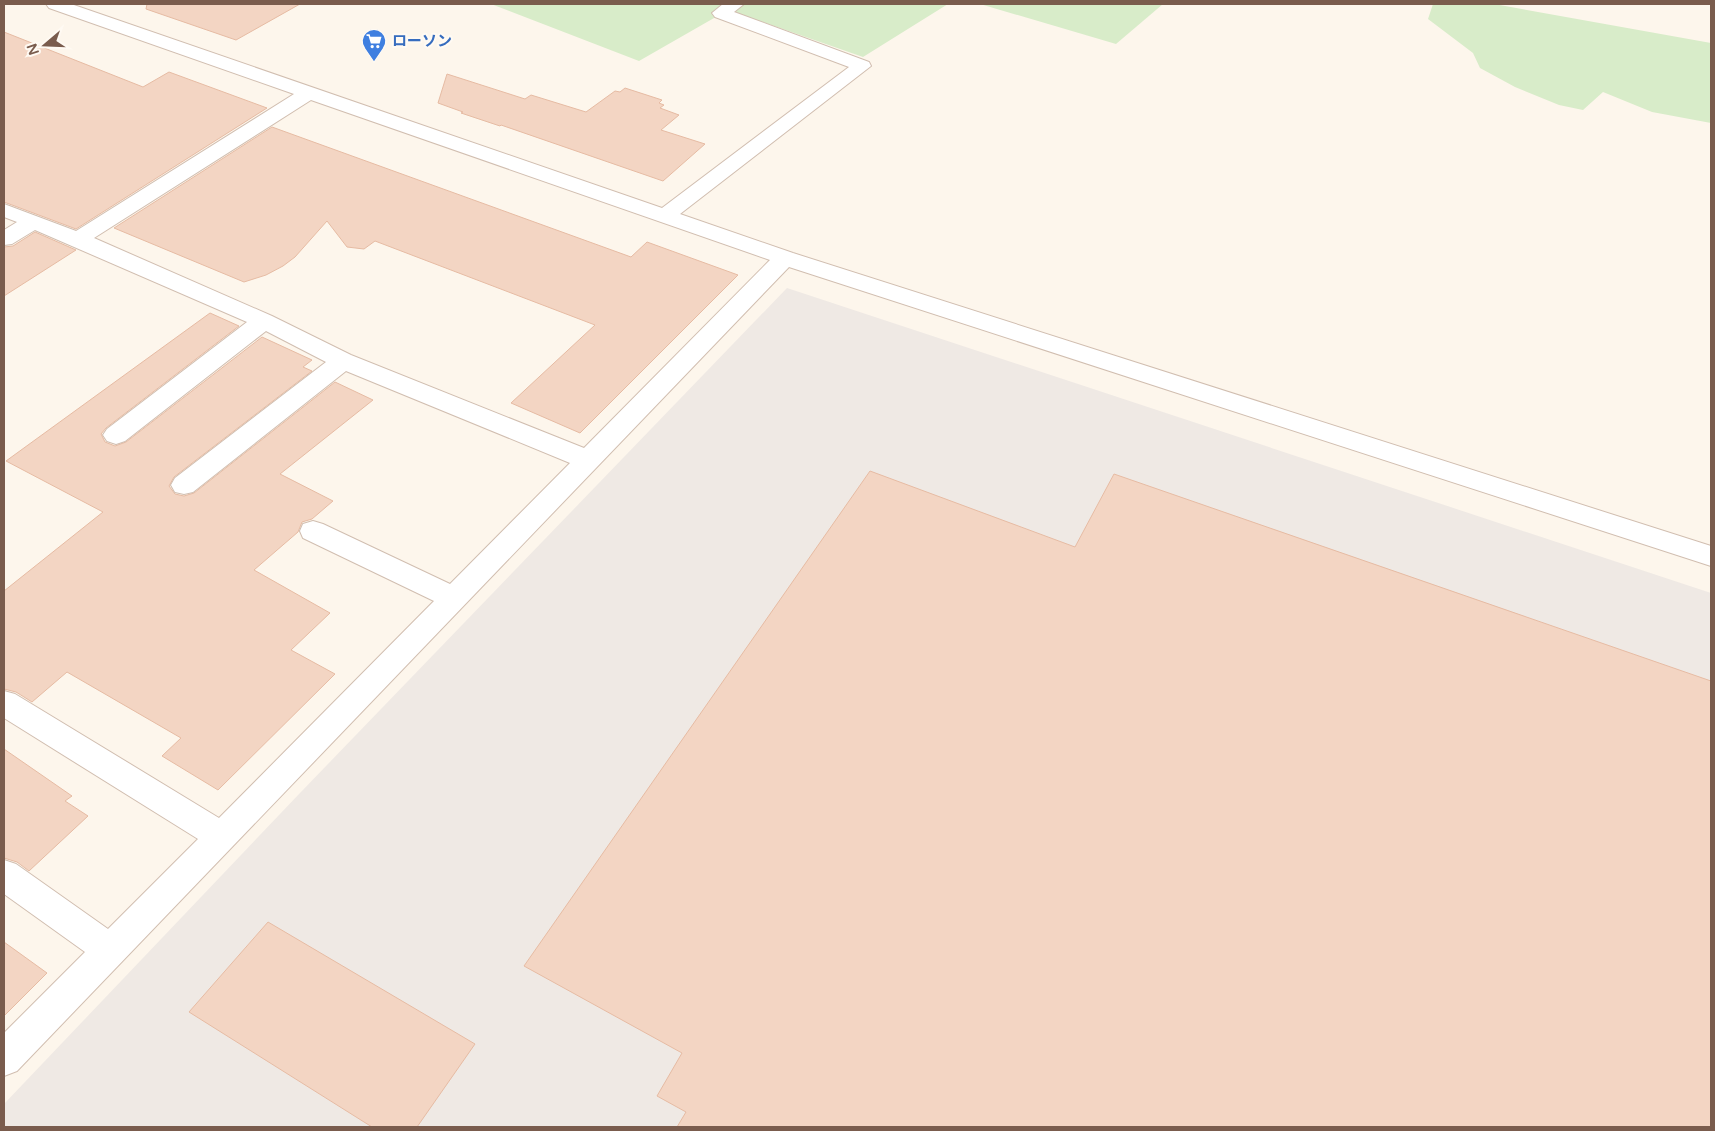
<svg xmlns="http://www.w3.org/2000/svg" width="1715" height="1131" font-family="'Varela Round','Noto Sans JP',sans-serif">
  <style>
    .industrial { fill: #efe9e4 }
    .green { fill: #d8ecc9 }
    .building { fill: #f3d5c3; stroke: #e6bba3 }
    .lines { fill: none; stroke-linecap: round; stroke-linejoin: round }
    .minor-casing { stroke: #d1beb0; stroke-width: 2 }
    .minor { fill: #fff; fill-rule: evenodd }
    .labels { text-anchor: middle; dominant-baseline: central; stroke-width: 4; stroke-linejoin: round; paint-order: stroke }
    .far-shop-label { font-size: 15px; font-weight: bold; fill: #366cbe; stroke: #fffaf3; text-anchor: start }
  </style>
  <rect width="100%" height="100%" fill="#fdf6ec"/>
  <polygon class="industrial" points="787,288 1711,593 1711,1127 4,1127 4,1104 300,793"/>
  <g class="green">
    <polygon points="491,4 948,4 863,57 728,10 639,61"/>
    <polygon points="980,4 1163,4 1116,44"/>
    <polygon points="1433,4 1494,4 1711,43 1711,123 1652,112 1603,92 1583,110 1559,105 1515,87 1480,68 1473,53 1428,19"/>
  </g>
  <g class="building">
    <polygon points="147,4 300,4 236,40 146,9"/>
    <polygon points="4,32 143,87 169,72 267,108 76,229 4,202"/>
    <polygon points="447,74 525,99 531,95 586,112 615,91 620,92 625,88 662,100 659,103 664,105 660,108 679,115 661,130 705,144 663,181 501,125 500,126 461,113 463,112 438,103"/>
    <polygon points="272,127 631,257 647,242 738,275 580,433 511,403 595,325 375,241 364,249 347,247 327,221 295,257 283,266 266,275 244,282 114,228"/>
    <polygon points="35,232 76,250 4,296 4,247 13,246"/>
    <polygon points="210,313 239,326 106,428 101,434 105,442 115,446 126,442 262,337 312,360 303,367 312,371 174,477 169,486 175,494 184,496 194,493 335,382 373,400 280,474 333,501 312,519 302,522 298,532 254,570 330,613 291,650 335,674 218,790 162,756 181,738 67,672 32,702 16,692 4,689 4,591 103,512 6,461"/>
    <polygon points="870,471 1075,547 1114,474 1711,681 1711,1127 677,1127 686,1112 657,1096 682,1053 524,966"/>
    <polygon points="4,749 72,796 65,801 88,816 29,871 17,862 4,858"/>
    <polygon points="268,922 475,1044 417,1127 372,1127 189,1012"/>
    <polygon points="4,942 47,973 4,1016"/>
  </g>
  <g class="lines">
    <g class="minor-casing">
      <path id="minor" d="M 46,4 L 71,4 L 662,208 L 849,67 L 715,17 L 712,13 L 723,4 L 744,4 L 734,12 L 869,62 L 871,66 L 680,214 L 793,253 L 1711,546 L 1711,566 L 789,267 L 17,1071 L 4,1076 L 4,1033 L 85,952 L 4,894 L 4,860 L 16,864 L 108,929 L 198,839 L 4,718 L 4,691 L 15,694 L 219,818 L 434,601 L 303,538 L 300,531 L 303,524 L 313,521 L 323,524 L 450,584 L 570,463 L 346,371 L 193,492 L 184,494 L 175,492 L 171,485 L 175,478 L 326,362 L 266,331 L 125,441 L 116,444 L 107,441 L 103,435 L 107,429 L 247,322 L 35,230 L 12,244 L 4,245 L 4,230 L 17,222 L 4,217 L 4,204 L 76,231 L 294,94 L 49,8 ZM 311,100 L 770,260 L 584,448 L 351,355 L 272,316 L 94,238 Z"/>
    </g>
    <use href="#minor" class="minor"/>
  </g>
  <defs>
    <g id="supermarket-pin" transform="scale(1.25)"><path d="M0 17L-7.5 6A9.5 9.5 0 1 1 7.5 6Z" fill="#3f7fe0" stroke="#fffaf3"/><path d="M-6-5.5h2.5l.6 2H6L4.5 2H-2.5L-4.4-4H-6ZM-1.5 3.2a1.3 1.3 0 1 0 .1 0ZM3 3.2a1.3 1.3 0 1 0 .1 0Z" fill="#fff"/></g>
  </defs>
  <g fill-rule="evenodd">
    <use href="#supermarket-pin" x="374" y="41"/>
  </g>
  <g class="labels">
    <g class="far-shop-label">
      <text x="392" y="41">ローソン</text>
    </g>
  </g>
  <rect width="1715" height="1131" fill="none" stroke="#7a5c4d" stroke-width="10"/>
  <g transform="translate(45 45) rotate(251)" stroke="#fffaf3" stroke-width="4" paint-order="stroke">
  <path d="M0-4L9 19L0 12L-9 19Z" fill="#7a5c4d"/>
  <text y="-8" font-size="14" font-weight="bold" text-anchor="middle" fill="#7a5c4d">N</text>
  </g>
</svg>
